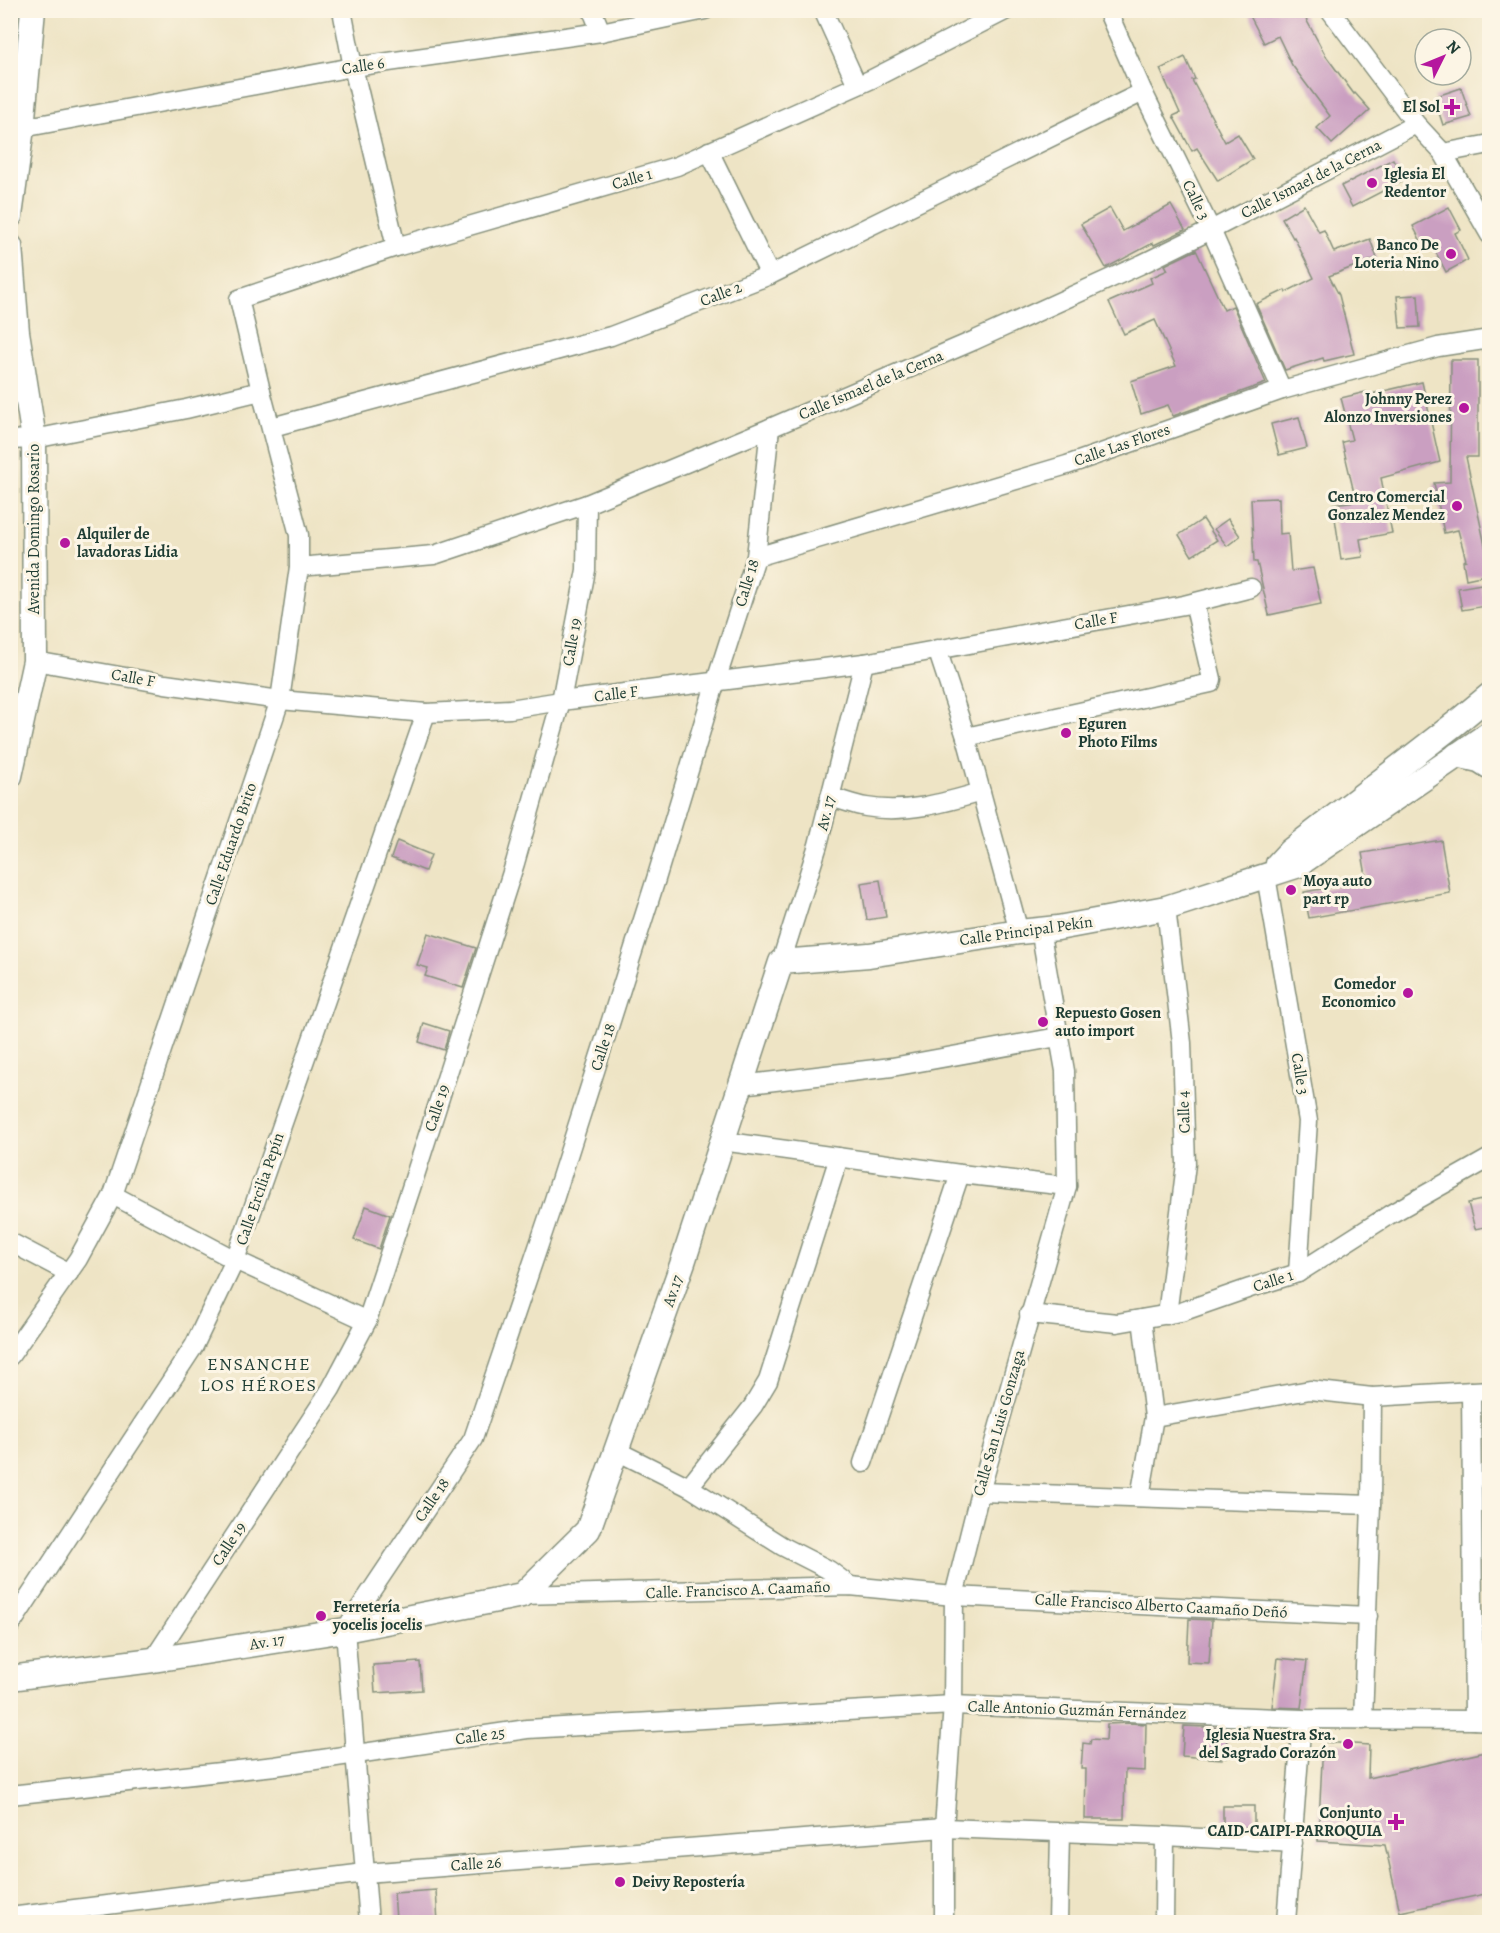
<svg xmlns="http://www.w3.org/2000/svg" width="1500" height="1933" font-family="Alegreya,serif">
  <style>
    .building { fill: #ca9fc1 }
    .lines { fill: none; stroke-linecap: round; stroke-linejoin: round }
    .minor-casing { stroke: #86907c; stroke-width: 21 }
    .major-casing { stroke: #86907c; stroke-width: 27 }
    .minor { stroke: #fff; stroke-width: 18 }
    .major { stroke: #fff; stroke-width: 24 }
    .poi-dot { fill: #b5179e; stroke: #fcf5e5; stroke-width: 2 }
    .labels { text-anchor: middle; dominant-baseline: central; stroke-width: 6; stroke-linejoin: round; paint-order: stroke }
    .street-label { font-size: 16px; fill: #1f3d34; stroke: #fcf5e5 }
    .poi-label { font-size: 16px; font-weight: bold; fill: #1f3d34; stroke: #fcf5e5; text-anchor: end }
    .neighbourhood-label { font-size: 18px; letter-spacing: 1.5px; fill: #1f3d34; stroke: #fcf5e5 }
  </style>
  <rect width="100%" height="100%" fill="#fcf5e5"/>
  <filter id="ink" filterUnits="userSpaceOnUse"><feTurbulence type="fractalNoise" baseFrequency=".0167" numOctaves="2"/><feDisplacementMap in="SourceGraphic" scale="12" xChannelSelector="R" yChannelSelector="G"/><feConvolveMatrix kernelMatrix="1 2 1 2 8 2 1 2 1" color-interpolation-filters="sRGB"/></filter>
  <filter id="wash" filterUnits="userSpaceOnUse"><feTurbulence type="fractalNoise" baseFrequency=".008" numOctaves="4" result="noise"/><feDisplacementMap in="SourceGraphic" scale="24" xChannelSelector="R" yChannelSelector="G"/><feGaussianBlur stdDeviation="1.35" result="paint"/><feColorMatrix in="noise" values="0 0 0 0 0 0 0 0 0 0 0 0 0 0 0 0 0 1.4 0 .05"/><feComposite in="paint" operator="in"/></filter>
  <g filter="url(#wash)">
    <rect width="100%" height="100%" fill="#eee4c5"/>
    <g id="blocks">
      <g class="building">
        <polygon points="1247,10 1301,10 1326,56 1354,94 1355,93 1370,110 1332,144 1317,128 1330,116 1292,65 1278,36 1264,43"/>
        <polygon points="1185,57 1195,79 1192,80 1225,142 1238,134 1253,159 1218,181 1197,148 1192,151 1173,116 1180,113 1160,69"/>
        <polygon points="1461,88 1471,117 1443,125 1434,97"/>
        <polygon points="1393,159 1404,180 1352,207 1341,186"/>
        <polygon points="1171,205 1185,230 1154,245 1153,243 1106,268 1081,224 1110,208 1123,231"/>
        <polygon points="1304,205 1319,232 1324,230 1334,252 1370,239 1377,258 1329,276 1339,295 1354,354 1324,361 1323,358 1285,370 1256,304 1285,290 1286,292 1314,278 1294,237 1293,238 1282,218"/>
        <polygon points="1449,207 1461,230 1455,233 1468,260 1446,272 1432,245 1425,249 1413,226"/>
        <polygon points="1196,250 1224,310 1233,306 1266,383 1173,416 1168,405 1141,414 1131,381 1176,366 1155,320 1124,334 1109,302 1152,283 1150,278 1168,270 1165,265"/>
        <polygon points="1418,295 1420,327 1400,328 1397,296"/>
        <polygon points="1451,360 1478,360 1478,457 1466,457 1486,550 1490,574 1466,579 1463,561 1466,560 1458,530 1444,533 1434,483 1450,482"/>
        <polygon points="1422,382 1440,462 1381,478 1392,533 1360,539 1363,557 1341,560 1333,504 1356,501 1342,442 1352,440 1341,398 1366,392 1367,395"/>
        <polygon points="1299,417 1307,448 1279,455 1271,424"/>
        <polygon points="1279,498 1280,534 1288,533 1291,571 1313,568 1321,604 1269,615 1257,562 1254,562 1251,499"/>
        <polygon points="1203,519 1217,540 1192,556 1179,535"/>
        <polygon points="1228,519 1240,536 1227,546 1214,529"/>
        <polygon points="1481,584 1486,606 1462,610 1458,588"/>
        <polygon points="1441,840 1450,893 1309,918 1304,892 1367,881 1362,853"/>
        <polygon points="397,841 431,855 425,871 391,858"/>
        <polygon points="880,880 886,917 867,920 861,883"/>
        <polygon points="428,933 476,948 463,988 425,976 428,968 417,965"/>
        <polygon points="424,1023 449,1031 444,1050 419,1042"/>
        <polygon points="1490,1198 1490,1226 1475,1229 1468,1203"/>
        <polygon points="366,1206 390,1215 379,1249 354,1240"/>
        <polygon points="1189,1619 1212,1620 1209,1663 1187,1662"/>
        <polygon points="1278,1658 1307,1661 1301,1708 1272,1707"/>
        <polygon points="420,1662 422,1690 375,1693 373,1665"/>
        <polygon points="1129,1723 1146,1724 1145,1771 1125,1770 1124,1819 1085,1819 1086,1769 1081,1769 1083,1743 1090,1744 1091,1739 1106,1740 1107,1724"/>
        <polygon points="1184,1726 1227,1728 1226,1758 1222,1757 1222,1759 1182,1756"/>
        <polygon points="1323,1742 1369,1745 1368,1778 1490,1751 1490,1893 1400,1912 1385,1845 1318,1841"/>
        <rect x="1223" y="1806" width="31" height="22"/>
        <polygon points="436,1890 438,1923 416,1923 416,1918 396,1919 394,1893"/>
      </g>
    </g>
  </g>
  <g filter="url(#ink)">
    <use href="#blocks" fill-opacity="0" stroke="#86907c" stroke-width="1.5"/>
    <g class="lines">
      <g class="minor-casing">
        <g id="minor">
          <polyline points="342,10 353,67 396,247"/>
          <polyline points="592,10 601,32"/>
          <polyline points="823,10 857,85"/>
          <polyline points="1107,10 1143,92 1211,230 1282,390"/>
          <polyline points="1330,10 1416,124 1443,153 1490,235"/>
          <polyline points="12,127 22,128 353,67 601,32 705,10"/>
          <polyline points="709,151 770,275"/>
          <polyline points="1443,153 1490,144"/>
          <polyline points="272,427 611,336 770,275 1143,92"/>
          <polyline points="10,440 34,439 186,409 261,391"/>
          <polyline points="756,557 1067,465 1282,390 1438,347 1490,339"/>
          <polyline points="299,567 434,555 587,504 770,428 973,341 1142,264 1211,230 1416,124"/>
          <polyline points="937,649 966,737 1019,932"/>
          <polyline points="35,661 165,684 280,700 426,713 510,709 561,701 864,663 1184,605 1251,588"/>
          <polyline points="966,737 1211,683 1212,679 1194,603"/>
          <path d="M 830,797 C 842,800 854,805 866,807 C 905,814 944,803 981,792"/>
          <polyline points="1266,876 1308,1121 1298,1273"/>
          <polyline points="1166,908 1182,1043 1186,1164 1167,1315"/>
          <polyline points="781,962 818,845 864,663"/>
          <polyline points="741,1085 892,1067 1058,1037"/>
          <polyline points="722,1141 960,1174 1067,1186"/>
          <polyline points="113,1195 235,1260 367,1321"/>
          <polyline points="10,1242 69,1273"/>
          <polyline points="1029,1314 1117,1323 1181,1312 1250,1288 1298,1273 1389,1215 1490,1158"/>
          <polyline points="10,1356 78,1259 113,1195 280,700 299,567 299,535 261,391 239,299 396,247 677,166 872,79 1007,10"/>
          <polyline points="1471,1391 1474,1720"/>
          <polyline points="1154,1417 1310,1390 1372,1397 1490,1390"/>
          <polyline points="617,1451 689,1487 782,1546 829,1570 850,1586"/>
          <polyline points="863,1463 960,1174"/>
          <polyline points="689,1487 753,1406 768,1381 839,1157"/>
          <polyline points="980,1492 1371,1505"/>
          <polyline points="1140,1497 1154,1417 1142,1319"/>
          <polyline points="522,1595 850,1586 954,1596 1368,1616"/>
          <polyline points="10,1626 194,1346 235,1260 426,713"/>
          <polyline points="153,1660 331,1389 367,1321 412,1185 515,863 561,701 586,570 587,504"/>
          <polyline points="1363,1720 1371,1505 1372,1397"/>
          <polyline points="10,1795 275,1766 527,1729 953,1705 1302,1719 1474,1720 1490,1721"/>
          <polyline points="10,1917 365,1873 944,1828 1165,1836 1293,1843"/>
          <polyline points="369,1922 345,1630 473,1439 551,1209 656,879 716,681 756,557 770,428"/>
          <polyline points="944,1922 944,1828 953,1705 954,1596 980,1492 1067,1186 1065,1071 1040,929"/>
          <polyline points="1058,1922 1060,1834"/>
          <polyline points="1164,1922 1165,1836"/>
          <polyline points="1286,1922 1302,1719"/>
        </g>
      </g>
      <g class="major-casing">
        <g id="major">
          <polyline points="10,216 22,128 33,10"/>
          <polyline points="10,246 17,332 34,439 35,661 10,776"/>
          <polyline points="1457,755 1479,760 1490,767"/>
          <polyline points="1278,864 1290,851 1456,723 1490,695"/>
          <polyline points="10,1678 153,1660 345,1630 522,1595 588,1530 683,1262 781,962 869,955 1019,932 1058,928 1166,908 1296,866 1490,733"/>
        </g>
      </g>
      <use href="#minor" class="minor"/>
      <use href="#major" class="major"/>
    </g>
  </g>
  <g class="poi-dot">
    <path d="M1449 98h6v6h6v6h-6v6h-6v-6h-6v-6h6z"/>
    <circle cx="1372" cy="183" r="6"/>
    <circle cx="1451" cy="254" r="6"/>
    <circle cx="1464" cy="408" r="6"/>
    <circle cx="1457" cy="506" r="6"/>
    <circle cx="65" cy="543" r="6"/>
    <circle cx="1066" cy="733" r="6"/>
    <circle cx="1291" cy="890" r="6"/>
    <circle cx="1408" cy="993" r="6"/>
    <circle cx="1043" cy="1022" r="6"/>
    <circle cx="321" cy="1616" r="6"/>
    <circle cx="1348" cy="1744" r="6"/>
    <path d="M1393 1813h6v6h6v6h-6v6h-6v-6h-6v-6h6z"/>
    <circle cx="620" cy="1882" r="6"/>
  </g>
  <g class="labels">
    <g class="street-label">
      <text transform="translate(363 66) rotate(-9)">Calle 6</text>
      <text transform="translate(632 179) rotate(-16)">Calle 1</text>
      <text transform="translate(1311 179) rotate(-27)">Calle Ismael de la Cerna</text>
      <text transform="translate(1196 200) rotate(64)">Calle 3</text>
      <text transform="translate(721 294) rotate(-21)">Calle 2</text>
      <text transform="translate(871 385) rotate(-23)">Calle Ismael de la Cerna</text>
      <text transform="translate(1122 445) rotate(-19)">Calle Las Flores</text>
      <text transform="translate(34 529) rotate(-90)">Avenida Domingo Rosario</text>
      <text transform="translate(747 583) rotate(-73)">Calle 18</text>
      <text transform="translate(1096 621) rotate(-10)">Calle F</text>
      <text transform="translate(572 642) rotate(-80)">Calle 19</text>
      <text transform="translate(133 678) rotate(10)">Calle F</text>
      <text transform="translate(616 694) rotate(-7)">Calle F</text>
      <text transform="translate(826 813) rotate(-76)">Av. 17</text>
      <text transform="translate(231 844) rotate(-71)">Calle Eduardo Brito</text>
      <text transform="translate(1026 931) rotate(-8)">Calle Principal Pekín</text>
      <text transform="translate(603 1047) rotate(-72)">Calle 18</text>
      <text transform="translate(1300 1074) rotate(80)">Calle 3</text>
      <text transform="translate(437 1108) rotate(-72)">Calle 19</text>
      <text transform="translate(1184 1112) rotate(-92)">Calle 4</text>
      <text transform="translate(260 1189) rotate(-71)">Calle Ercilia Pepín</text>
      <text transform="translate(1273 1281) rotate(-18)">Calle 1</text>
      <text transform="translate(673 1291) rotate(-71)">Av.17</text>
      <text transform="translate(999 1423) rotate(-74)">Calle San Luis Gonzaga</text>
      <text transform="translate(432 1500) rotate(-56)">Calle 18</text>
      <text transform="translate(229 1544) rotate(-57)">Calle 19</text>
      <text transform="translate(738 1590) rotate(-2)">Calle. Francisco A. Caamaño</text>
      <text transform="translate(1161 1606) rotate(3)">Calle Francisco Alberto Caamaño Deñó</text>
      <text transform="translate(267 1642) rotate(-9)">Av. 17</text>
      <text transform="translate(1077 1710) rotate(2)">Calle Antonio Guzmán Fernández</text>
      <text transform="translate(480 1736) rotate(-8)">Calle 25</text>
      <text transform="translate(476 1864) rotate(-4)">Calle 26</text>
    </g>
    <g class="poi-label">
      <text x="1440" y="107">El Sol</text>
      <text x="1384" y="174" text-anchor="start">Iglesia El<tspan x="1384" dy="18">Redentor</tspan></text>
      <text x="1439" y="245">Banco De<tspan x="1439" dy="18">Loteria Nino</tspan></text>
      <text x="1452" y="399">Johnny Perez<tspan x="1452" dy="18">Alonzo Inversiones</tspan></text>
      <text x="1445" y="497">Centro Comercial<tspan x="1445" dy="18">Gonzalez Mendez</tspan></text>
      <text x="77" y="534" text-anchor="start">Alquiler de<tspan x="77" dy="18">lavadoras Lidia</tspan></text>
      <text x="1078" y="724" text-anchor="start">Eguren<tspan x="1078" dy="18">Photo Films</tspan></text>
      <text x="1303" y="881" text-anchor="start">Moya auto<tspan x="1303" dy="18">part rp</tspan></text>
      <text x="1396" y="984">Comedor<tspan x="1396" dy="18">Economico</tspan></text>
      <text x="1055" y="1013" text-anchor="start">Repuesto Gosen<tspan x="1055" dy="18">auto import</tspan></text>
      <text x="333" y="1607" text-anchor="start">Ferretería<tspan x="333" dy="18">yocelis jocelis</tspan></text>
      <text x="1336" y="1735">Iglesia Nuestra Sra.<tspan x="1336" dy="18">del Sagrado Corazón</tspan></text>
      <text x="1382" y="1813">Conjunto<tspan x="1382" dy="18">CAID-CAIPI-PARROQUIA</tspan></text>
      <text x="632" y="1882" text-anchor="start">Deivy Repostería</text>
    </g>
    <g class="neighbourhood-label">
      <text x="259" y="1364">ENSANCHE<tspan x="259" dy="21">LOS HÉROES</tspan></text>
    </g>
  </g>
  <rect width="1500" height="1933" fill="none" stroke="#fcf5e5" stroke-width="36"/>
  <g transform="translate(1443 57) rotate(47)"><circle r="28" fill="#fcf5e5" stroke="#a4ab9e" stroke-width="1.5"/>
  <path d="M0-4.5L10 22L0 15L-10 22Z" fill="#b5179e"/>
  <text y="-9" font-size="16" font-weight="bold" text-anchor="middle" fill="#1f3d34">N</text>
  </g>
</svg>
